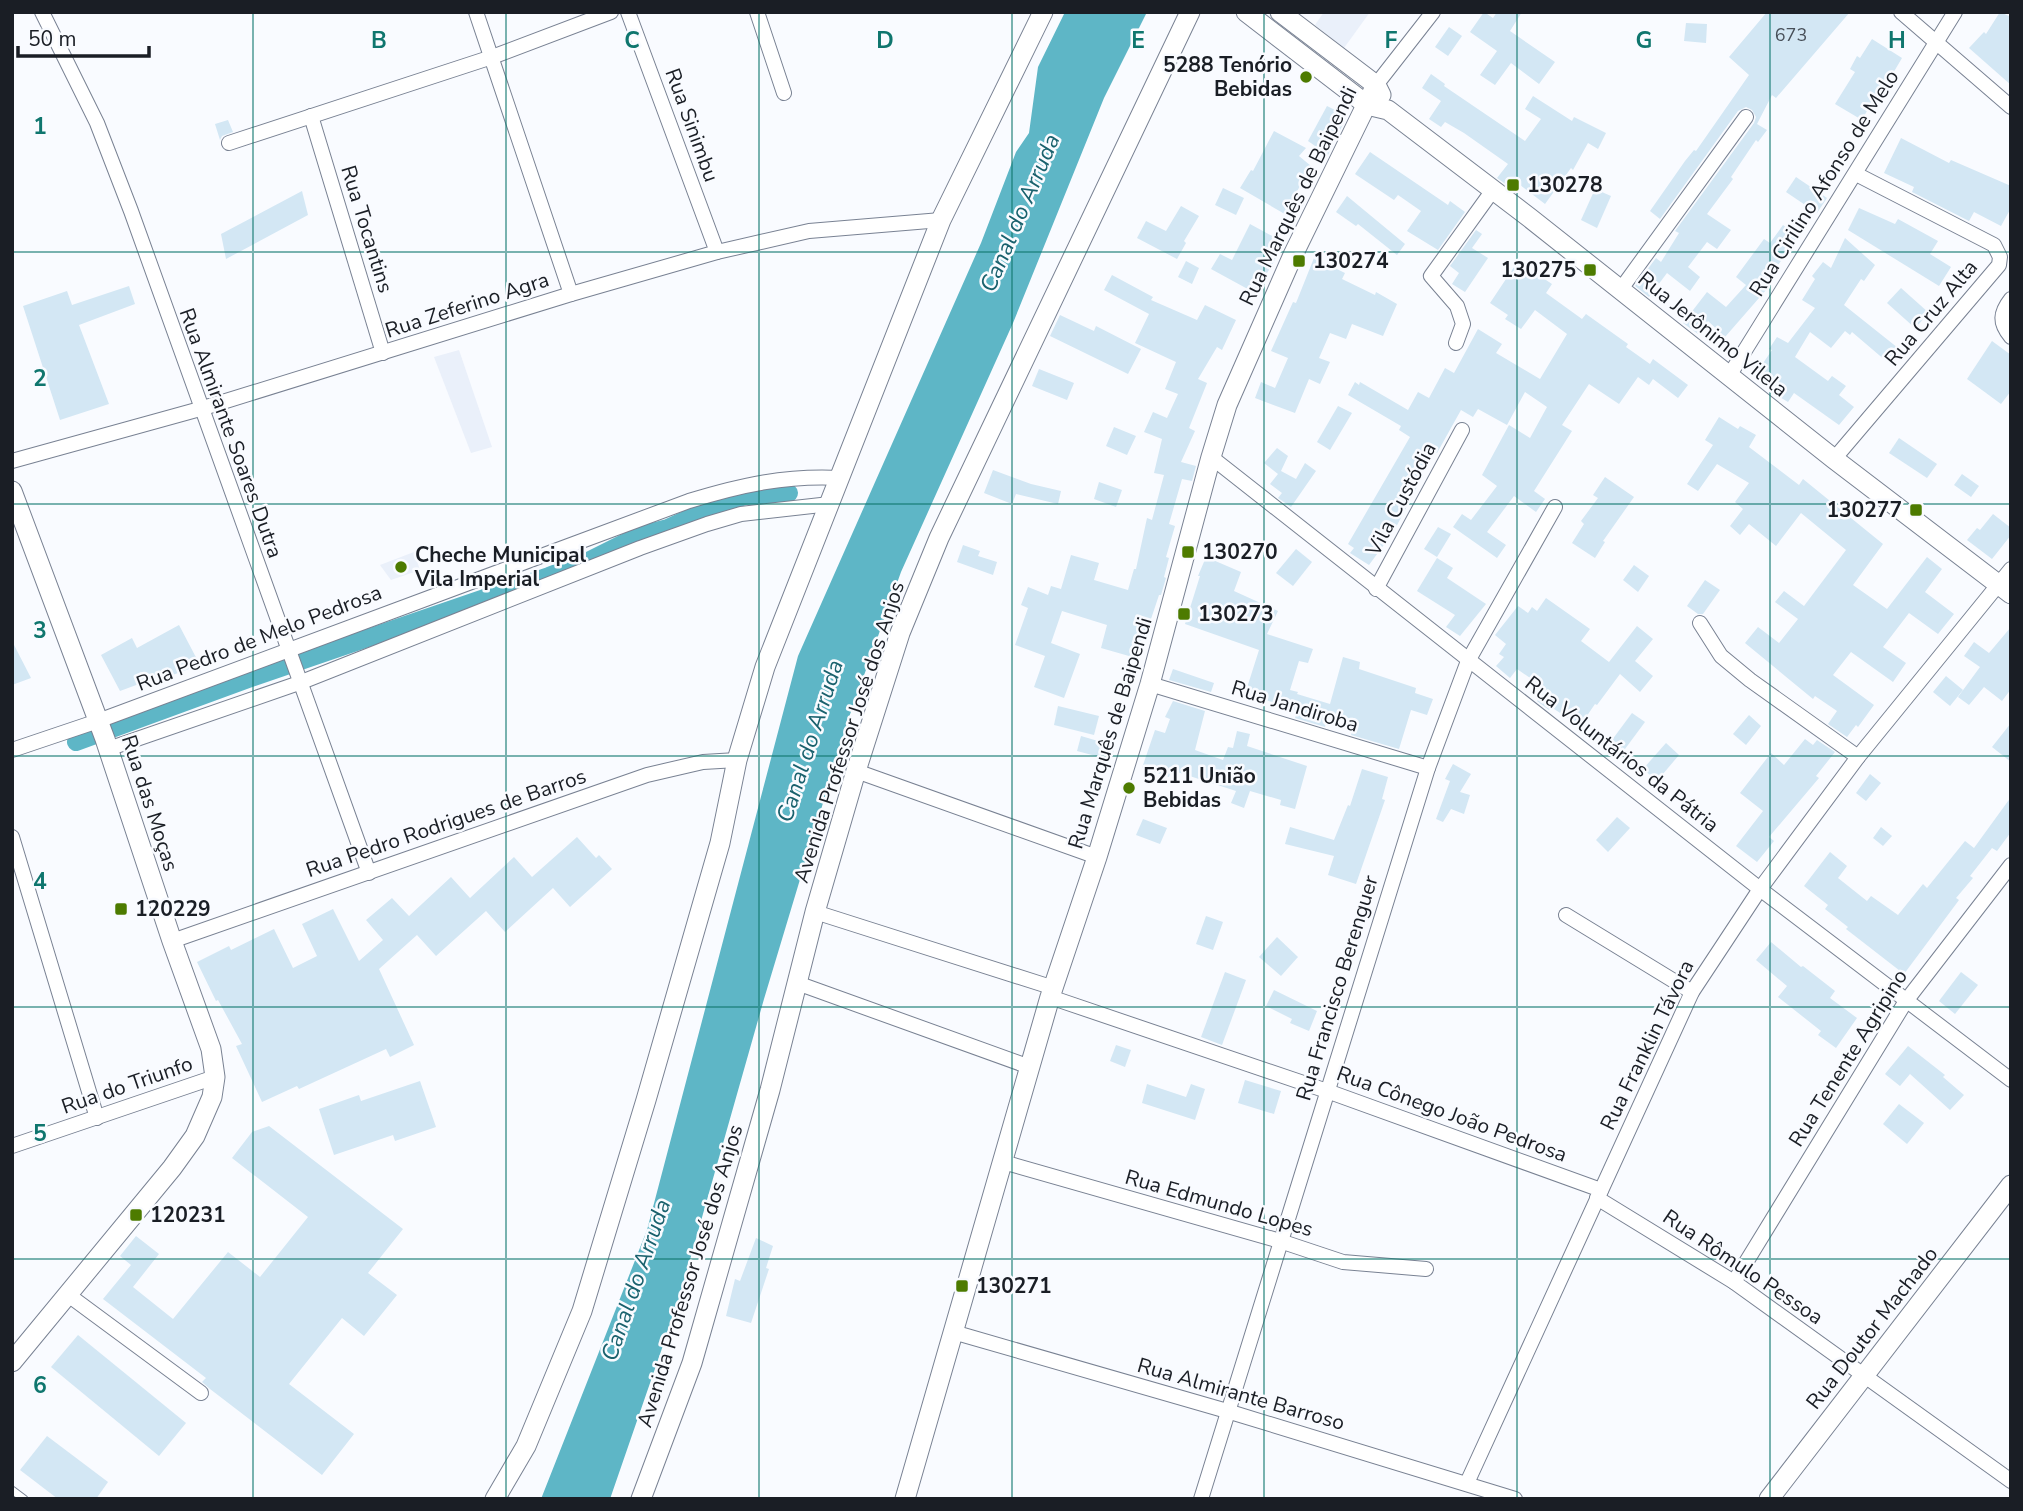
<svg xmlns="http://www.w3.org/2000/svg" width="2023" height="1511" font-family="'Nunito Sans',sans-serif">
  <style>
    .built { fill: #eaf0fa }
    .water { fill: #5eb6c6 }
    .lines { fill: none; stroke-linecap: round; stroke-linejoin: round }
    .canal { stroke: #5eb6c6; stroke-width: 18 }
    .building { fill: #d3e7f4 }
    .lane-casing { stroke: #798293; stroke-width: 9 }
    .street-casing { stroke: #798293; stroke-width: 16 }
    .secondary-casing { stroke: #798293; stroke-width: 21 }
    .lane { stroke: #fff; stroke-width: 7 }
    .street { stroke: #fff; stroke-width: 14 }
    .secondary { stroke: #fff; stroke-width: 19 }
    .grid { fill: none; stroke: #0f766e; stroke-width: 2; stroke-opacity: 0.55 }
    .poi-dot { fill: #4d7b00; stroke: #f9fbff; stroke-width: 2.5 }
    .labels { text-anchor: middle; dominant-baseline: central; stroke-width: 5; stroke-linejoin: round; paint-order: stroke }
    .number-label { font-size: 18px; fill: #485059 }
    .poi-label { font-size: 21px; font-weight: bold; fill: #1a1e25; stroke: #f9fbff; text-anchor: start }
    .street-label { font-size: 21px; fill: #1a1e25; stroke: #f9fbff }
    .water-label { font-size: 23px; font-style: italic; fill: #19616d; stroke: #f9fbff }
    .grid-label { font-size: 23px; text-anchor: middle; font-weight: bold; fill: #0f766e; stroke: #f9fbff; stroke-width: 5; stroke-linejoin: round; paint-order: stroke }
  </style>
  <rect width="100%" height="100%" fill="#f9fbff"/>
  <g class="built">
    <polygon points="1324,12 1370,12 1344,48 1315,25"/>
    <polygon points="459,350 492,447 471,453 434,357"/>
    <polygon points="414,552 420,570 391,580 380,565"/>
  </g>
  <polygon class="water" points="1065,12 1147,12 1104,98 1013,323 901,572 848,720 764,999 678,1302 610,1499 541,1499 647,1230 798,656 981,243 1016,152 1029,133 1038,67"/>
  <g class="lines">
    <polyline class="canal" points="76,742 248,679 549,576 588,561 640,535 668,528 715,506 745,496 789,493"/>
  </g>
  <g class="building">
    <polygon points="1484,12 1493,18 1497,12 1522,12 1510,31 1555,62 1539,84 1511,63 1495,85 1480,75 1497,51 1470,32"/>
    <polygon points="1767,12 1850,12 1776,98 1772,95 1757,124 1767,130 1758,142 1756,140 1731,177 1733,179 1707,214 1731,230 1717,249 1707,242 1688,267 1700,277 1690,291 1667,273 1649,297 1635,286 1656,258 1661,262 1679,233 1675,231 1754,123 1756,117 1752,110 1746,107 1738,111 1660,219 1650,211 1685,161 1694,150 1696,151 1749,75 1729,57"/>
    <polygon points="2000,12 2011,17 2011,85 1969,48 1984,32 1986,34"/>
    <polygon points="1686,23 1707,24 1706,43 1684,41"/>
    <polygon points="1449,27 1462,36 1448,56 1435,47"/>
    <polygon points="1872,39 1902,58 1892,75 1888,73 1862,120 1835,104 1855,72 1850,69 1857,56 1860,58"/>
    <polygon points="1431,74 1445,84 1444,86 1525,141 1541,119 1525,109 1533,96 1572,121 1574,117 1606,133 1598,149 1588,143 1573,170 1571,168 1545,204 1516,182 1511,188 1497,178 1508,164 1464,133 1445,122 1441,127 1429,119 1441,101 1422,88"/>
    <polygon points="1327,106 1347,116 1328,155 1308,141"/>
    <polygon points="228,120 233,132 222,136 220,140 215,124"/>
    <polygon points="1274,131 1306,148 1299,156 1311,166 1295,195 1305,201 1295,220 1240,188 1251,170 1253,171"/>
    <polygon points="1901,138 1949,163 1951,160 2011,186 2011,208 2001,226 1974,212 1969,221 1912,192 1914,187 1884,173"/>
    <polygon points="1370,152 1448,205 1450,201 1465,212 1438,250 1407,231 1421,211 1398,195 1394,200 1355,174"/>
    <polygon points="1796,177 1827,198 1817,213 1786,192"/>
    <polygon points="1223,188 1244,198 1236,215 1215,205"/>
    <polygon points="1595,189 1611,196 1597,228 1581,220"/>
    <polygon points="302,191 308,215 226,259 221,234"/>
    <polygon points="1347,196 1405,244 1397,255 1358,224 1356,226 1336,212"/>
    <polygon points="1181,206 1199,216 1184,241 1186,243 1177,259 1137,238 1146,221 1166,231"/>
    <polygon points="1859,208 1895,224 1898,219 1938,241 1930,254 1951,267 1939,286 1848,230"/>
    <polygon points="1250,224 1285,243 1255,293 1211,269 1220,254 1232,260"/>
    <polygon points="1783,225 1798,236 1763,287 1766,290 1725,337 1708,321 1698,334 1683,323 1707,292 1726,307 1746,285 1736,277 1764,239 1770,243"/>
    <polygon points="1476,230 1482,234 1472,248 1488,258 1465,292 1452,284 1459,273 1450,266"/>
    <polygon points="1845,238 1875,265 1864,281 1861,279 1844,305 1898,348 1886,361 1852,332 1850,335 1845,331 1831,348 1810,332 1795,357 1828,381 1832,376 1846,386 1839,395 1854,407 1839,425 1794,393 1788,402 1770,391 1775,385 1757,372 1772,350 1769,349 1777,337 1788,343 1815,308 1802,300 1815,279 1812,276 1823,262 1831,268"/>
    <polygon points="1314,258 1345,273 1342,279 1375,295 1376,292 1397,304 1383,336 1352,324 1346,339 1330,333 1319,358 1330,362 1320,384 1309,379 1295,413 1255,398 1261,382 1275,388 1288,358 1271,351 1293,302 1296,303"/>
    <polygon points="1186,261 1199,268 1192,284 1178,277"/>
    <polygon points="1516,264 1535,276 1537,274 1552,284 1546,293 1582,319 1586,314 1628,344 1626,347 1650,364 1653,359 1688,385 1678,398 1653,379 1649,385 1638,377 1619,404 1589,384 1562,425 1572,431 1534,491 1545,499 1536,512 1514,496 1487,532 1506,545 1497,558 1453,527 1462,514 1471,520 1497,486 1482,475 1509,425 1530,438 1547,407 1525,392 1507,425 1478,409 1473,417 1461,410 1437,453 1433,451 1415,484 1418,485 1394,531 1369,565 1350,553 1354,548 1348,544 1410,437 1399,430 1401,426 1348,395 1355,382 1359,385 1360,382 1408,410 1418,392 1429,398 1445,368 1454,373 1478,329 1502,344 1496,353 1540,379 1567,334 1535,310 1521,329 1505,319 1508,315 1490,303"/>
    <polygon points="1112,275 1153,297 1151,300 1197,320 1205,305 1236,320 1222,350 1217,347 1198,379 1207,383 1189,428 1195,431 1181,462 1196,466 1192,481 1182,479 1169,524 1175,526 1166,557 1169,558 1164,577 1166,578 1161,595 1159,595 1146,634 1143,634 1136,658 1101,648 1107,625 1062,611 1051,643 1080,654 1064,698 1034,687 1045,656 1015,645 1028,608 1021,605 1028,587 1048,595 1051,586 1061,589 1071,555 1099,563 1094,580 1128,590 1134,569 1136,569 1147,518 1152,520 1164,475 1154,473 1162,439 1144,432 1153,412 1167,418 1178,394 1165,389 1176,362 1135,343 1149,314 1104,290"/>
    <polygon points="129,286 135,304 79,325 109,404 60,420 23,306 67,291 72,305"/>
    <polygon points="1901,288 1929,313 1915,328 1887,303"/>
    <polygon points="1060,315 1094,331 1096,326 1141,349 1128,374 1050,336"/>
    <polygon points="1992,341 2011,355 2011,391 2001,404 1967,379"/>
    <polygon points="1039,369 1074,383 1067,400 1032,386"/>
    <polygon points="1338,406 1352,413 1330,450 1317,442"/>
    <polygon points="1719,417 1738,429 1740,426 1756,435 1749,447 1799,485 1803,479 1883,544 1853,585 1887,609 1927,557 1942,569 1925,592 1954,614 1938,634 1909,613 1883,647 1906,663 1893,682 1851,652 1833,675 1874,705 1858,727 1856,725 1847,737 1828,724 1837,711 1815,696 1813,699 1745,643 1758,627 1779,643 1798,619 1775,602 1784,591 1804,606 1846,550 1801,513 1776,546 1749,524 1740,535 1730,526 1743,509 1735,502 1749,483 1717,464 1698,491 1687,484 1713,445 1705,440"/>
    <polygon points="1114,427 1136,436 1127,455 1106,446"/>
    <polygon points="1899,438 1937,464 1927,478 1889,453"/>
    <polygon points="1277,448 1288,456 1281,471 1296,479 1305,463 1316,471 1291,507 1278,498 1282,493 1270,484 1278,474 1264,463"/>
    <polygon points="993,470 1031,484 1061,491 1058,504 1016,494 1012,504 984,493"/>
    <polygon points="1962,474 1979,486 1971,497 1954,485"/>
    <polygon points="1605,477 1634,497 1603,541 1605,542 1595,558 1572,543 1584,524 1581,521 1598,498 1593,495"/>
    <polygon points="1099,482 1122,490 1116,507 1094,499"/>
    <polygon points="1993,514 2011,528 2011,535 1992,559 1967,540 1977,528 1980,530"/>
    <polygon points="1438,527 1451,534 1437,557 1424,549"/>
    <polygon points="963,545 980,551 978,556 997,562 993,575 957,562"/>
    <polygon points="1296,549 1312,562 1293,586 1276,573"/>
    <polygon points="1206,557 1241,572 1234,591 1278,611 1267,634 1313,649 1308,663 1299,661 1290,690 1298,692 1297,694 1330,704 1343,657 1360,662 1359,669 1416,688 1415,693 1433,699 1427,715 1411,710 1399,749 1351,735 1355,723 1329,715 1325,727 1295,718 1297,712 1286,706 1245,694 1259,650 1185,624 1200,576 1198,576"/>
    <polygon points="1437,558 1453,568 1447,578 1486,604 1460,636 1446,627 1455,615 1417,591"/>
    <polygon points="1634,565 1649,576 1638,592 1623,580"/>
    <polygon points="1705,580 1720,590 1703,614 1698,614 1687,606"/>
    <polygon points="1546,598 1590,629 1581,641 1609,662 1637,626 1653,639 1635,661 1653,676 1640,692 1620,674 1597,705 1595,704 1580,726 1551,707 1549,710 1537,701 1546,689 1517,669 1510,678 1496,666 1504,657 1499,654 1506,644 1495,635 1518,606 1528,613 1532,607 1537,611"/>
    <polygon points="179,625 200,665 167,677 166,674 120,691 101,655 132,638 137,648"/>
    <polygon points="2011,627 2011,689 2002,701 1984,687 1969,705 1958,697 1980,667 1964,656 1974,642 1989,653"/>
    <polygon points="12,641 31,678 12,685"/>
    <polygon points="1173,669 1214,683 1211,692 1169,680"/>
    <polygon points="1946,676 1963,690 1950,706 1933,692"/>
    <polygon points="1173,701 1205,711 1195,750 1223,760 1228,747 1233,748 1237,731 1250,734 1247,746 1307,766 1295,809 1280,805 1281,800 1250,791 1244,808 1231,803 1236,791 1171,770 1169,777 1142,768 1155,730 1165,733 1170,719 1165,717"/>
    <polygon points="1058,706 1099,716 1094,735 1054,725"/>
    <polygon points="1632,713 1645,722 1622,753 1609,744"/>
    <polygon points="1749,715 1761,726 1746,745 1733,734"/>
    <polygon points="2011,723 2011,762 1992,747"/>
    <polygon points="1081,736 1115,746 1111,760 1077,751"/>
    <polygon points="1805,739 1813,745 1817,740 1835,752 1816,776 1819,778 1769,837 1774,841 1757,862 1736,846 1763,811 1740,793 1771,753 1784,765"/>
    <polygon points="1666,743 1679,755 1657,781 1643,769"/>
    <polygon points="1453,764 1471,774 1460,792 1470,795 1464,814 1451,809 1443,822 1436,819 1450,781 1445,779"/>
    <polygon points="1362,769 1388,777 1382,799 1385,800 1356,884 1328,875 1334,856 1285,844 1290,827 1334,840 1348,805 1350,806"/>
    <polygon points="1870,774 1881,783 1866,801 1856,793"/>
    <polygon points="2011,797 2011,832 1997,851 1992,848 1970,876 1973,878 1956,898 1959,900 1904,974 1846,929 1848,927 1825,909 1828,905 1804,886 1830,852 1847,866 1838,878 1867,901 1871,896 1898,915 1923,884 1927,888 1965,841 1974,848"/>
    <polygon points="1617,817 1630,828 1608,852 1596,840"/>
    <polygon points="1143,819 1167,828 1160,844 1136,835"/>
    <polygon points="1881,827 1892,836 1883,846 1873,838"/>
    <polygon points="577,837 596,858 599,855 612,869 570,907 553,888 505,932 486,911 436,956 417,935 379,969 414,1045 390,1057 386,1049 299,1089 297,1086 262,1102 236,1046 242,1044 218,1000 216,1001 197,962 229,946 231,950 274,929 293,968 317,956 302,924 333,909 359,961 383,940 366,920 392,898 409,916 451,877 470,898 514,857 532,877"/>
    <polygon points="1206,916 1223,922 1213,950 1196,944"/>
    <polygon points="1277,937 1298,957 1281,976 1259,957"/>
    <polygon points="1771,942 1801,967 1803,966 1835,991 1830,998 1857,1018 1836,1048 1818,1035 1821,1031 1778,997 1787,986 1756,960"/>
    <polygon points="1225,972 1246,980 1222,1045 1201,1037"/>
    <polygon points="1961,972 1978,985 1955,1014 1939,1001"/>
    <polygon points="1274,990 1317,1011 1309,1031 1290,1023 1292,1019 1266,1006"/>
    <polygon points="1116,1045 1131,1050 1125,1067 1110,1061"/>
    <polygon points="1908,1046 1945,1075 1943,1077 1964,1095 1950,1110 1910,1074 1900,1086 1885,1074"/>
    <polygon points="1245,1080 1281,1091 1274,1114 1238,1103"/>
    <polygon points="420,1081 436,1127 395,1141 393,1135 334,1155 319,1109 359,1095 361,1101"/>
    <polygon points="1147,1084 1186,1097 1191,1084 1205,1089 1195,1120 1142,1103"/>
    <polygon points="1899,1104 1924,1123 1907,1144 1883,1124"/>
    <polygon points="269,1126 403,1229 368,1273 397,1295 364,1336 342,1318 289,1384 354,1434 322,1475 210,1389 202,1382 206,1378 103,1299 131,1265 120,1256 136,1236 159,1254 133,1287 173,1319 228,1252 260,1277 308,1217 232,1158 252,1132"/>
    <polygon points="756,1238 773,1246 766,1268 769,1269 751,1323 726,1316 735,1279 740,1281"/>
    <polygon points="78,1335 186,1423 159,1456 51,1367"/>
    <polygon points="47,1436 108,1482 96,1499 58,1499 20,1470"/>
  </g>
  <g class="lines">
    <g class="lane-casing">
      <polyline id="lane" points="12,1490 24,1499"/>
    </g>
    <g class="street-casing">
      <g id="street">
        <polyline points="42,12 97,123 131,211 369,873"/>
        <polyline points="476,12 571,294"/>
        <polyline points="628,12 717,252"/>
        <polyline points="757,12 784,93"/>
        <polyline points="1901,12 2011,107"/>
        <polyline points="1376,85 1433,12"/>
        <polyline points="311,116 383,353"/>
        <polyline points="229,143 492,57 611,12"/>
        <polyline points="1621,289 1746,117"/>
        <path d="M 2011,299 C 2000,313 1999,323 2011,337"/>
        <polyline points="1456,343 1463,324 1457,306 1431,276 1493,190"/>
        <polyline points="1729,376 1955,12"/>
        <polyline points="1211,457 1760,889 2011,1080"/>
        <polyline points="1834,459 1999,265 2000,257 1994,245 1856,174"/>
        <polyline points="12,461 200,409 571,294 717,252 809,231 941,220"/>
        <polyline points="1376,589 1462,430"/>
        <polyline points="1700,623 1721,656 1750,680 1858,757"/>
        <polyline points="1150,684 1428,768"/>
        <polyline points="108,749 299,683 640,548 707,524 741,514 830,504"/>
        <path d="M 12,750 L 98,721 L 689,501 C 741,485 786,475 841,478"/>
        <polyline points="856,771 1097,857"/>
        <polyline points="12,837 97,1118"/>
        <polyline points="815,912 1054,988"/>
        <polyline points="1566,915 1692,992"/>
        <polyline points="172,941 647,775 703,762 737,760"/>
        <polyline points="797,983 1030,1067"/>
        <polyline points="1050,997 1327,1091 1601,1190"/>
        <polyline points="12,1146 215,1077"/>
        <polyline points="1003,1162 1280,1241 1343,1262 1426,1269"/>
        <polyline points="1597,1198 1734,1282 2011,1481"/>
        <polyline points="1734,1282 1906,1001 2011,865"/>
        <polyline points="67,1294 201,1393"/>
        <polyline points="953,1332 1227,1411 1515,1499"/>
        <polyline points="1467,1483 1692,992 1760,889 1858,757 2011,569"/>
        <polyline points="1201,1499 1428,768 1468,661 1555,507"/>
      </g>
    </g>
    <g class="secondary-casing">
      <g id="secondary">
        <polyline points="1246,12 1367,105 1388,110 1530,218 1834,459 2011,594"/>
        <polyline points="1280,12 1376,85 1381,95"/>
        <polyline points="12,491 105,739 172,941 211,1049 215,1077 212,1097 195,1136 172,1168 12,1362"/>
        <polyline points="495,1499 526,1446 582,1311 646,1100 720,843 737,760 765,667 941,220 1043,12"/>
        <polyline points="641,1499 692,1363 770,1090 815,912 856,771 900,633 939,538 1190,12"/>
        <polyline points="905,1499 1050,997 1097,857 1150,684 1211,457 1227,405 1293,255 1376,85"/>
        <polyline points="1769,1499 2011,1185"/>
      </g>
    </g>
    <use href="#lane" class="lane"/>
    <use href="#street" class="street"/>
    <use href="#secondary" class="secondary"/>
  </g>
  <path class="grid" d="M 253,12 L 253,1499M 506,12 L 506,1499M 759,12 L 759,1499M 1012,12 L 1012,1499M 1264,12 L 1264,1499M 1517,12 L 1517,1499M 1770,12 L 1770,1499M 12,252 L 2011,252M 12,504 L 2011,504M 12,756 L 2011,756M 12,1007 L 2011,1007M 12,1259 L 2011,1259"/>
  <g class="poi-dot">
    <circle cx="1306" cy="77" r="7"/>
    <rect x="1506" y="178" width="14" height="14" rx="3.5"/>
    <rect x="1292" y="254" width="14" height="14" rx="3.5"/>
    <rect x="1583" y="263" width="14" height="14" rx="3.5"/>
    <rect x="1909" y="503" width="14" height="14" rx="3.5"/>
    <rect x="1181" y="545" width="14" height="14" rx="3.5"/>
    <circle cx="401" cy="567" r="7"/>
    <rect x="1177" y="607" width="14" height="14" rx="3.5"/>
    <circle cx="1129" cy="788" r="7"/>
    <rect x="114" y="902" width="14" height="14" rx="3.5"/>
    <rect x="129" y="1208" width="14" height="14" rx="3.5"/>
    <rect x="955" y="1279" width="14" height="14" rx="3.5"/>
  </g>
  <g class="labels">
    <g class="number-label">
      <text x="1791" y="35">673</text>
    </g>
    <g class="poi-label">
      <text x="1292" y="65" text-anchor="end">5288 Tenório<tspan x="1292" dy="24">Bebidas</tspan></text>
      <text x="1527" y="185">130278</text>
      <text x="1313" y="261">130274</text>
      <text x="1576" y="270" text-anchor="end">130275</text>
      <text x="1902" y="510" text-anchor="end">130277</text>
      <text x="1202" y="552">130270</text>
      <text x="415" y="555">Cheche Municipal<tspan x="415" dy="24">Vila Imperial</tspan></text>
      <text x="1198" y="614">130273</text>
      <text x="1143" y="776">5211 União<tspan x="1143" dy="24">Bebidas</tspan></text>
      <text x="135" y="909">120229</text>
      <text x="150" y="1215">120231</text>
      <text x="976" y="1286">130271</text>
    </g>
    <g class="street-label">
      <text transform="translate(692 125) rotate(70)">Rua Sinimbu</text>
      <text transform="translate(1824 183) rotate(-58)">Rua Cirilino Afonso de Melo</text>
      <text transform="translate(1298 196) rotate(-64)">Rua Marquês de Baipendi</text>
      <text transform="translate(367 229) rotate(73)">Rua Tocantins</text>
      <text transform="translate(467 305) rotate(-18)">Rua Zeferino Agra</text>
      <text transform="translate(1931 313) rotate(-50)">Rua Cruz Alta</text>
      <text transform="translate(1713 334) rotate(39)">Rua Jerônimo Vilela</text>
      <text transform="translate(231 433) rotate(70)">Rua Almirante Soares Dutra</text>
      <text transform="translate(1401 499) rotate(-62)">Vila Custódia</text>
      <text transform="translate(259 638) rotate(-21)">Rua Pedro de Melo Pedrosa</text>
      <text transform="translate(1295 706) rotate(17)">Rua Jandiroba</text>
      <text transform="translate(849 732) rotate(-72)">Avenida Professor José dos Anjos</text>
      <text transform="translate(1110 733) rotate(-73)">Rua Marquês de Baipendi</text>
      <text transform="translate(1622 754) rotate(38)">Rua Voluntários da Pátria</text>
      <text transform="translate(150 803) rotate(72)">Rua das Moças</text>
      <text transform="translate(446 823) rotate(-19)">Rua Pedro Rodrigues de Barros</text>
      <text transform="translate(1337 988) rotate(-73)">Rua Francisco Berenguer</text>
      <text transform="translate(1647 1045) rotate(-64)">Rua Franklin Távora</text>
      <text transform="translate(1848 1058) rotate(-58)">Rua Tenente Agripino</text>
      <text transform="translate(127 1085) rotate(-19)">Rua do Triunfo</text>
      <text transform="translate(1452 1114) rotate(20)">Rua Cônego João Pedrosa</text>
      <text transform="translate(1219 1203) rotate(16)">Rua Edmundo Lopes</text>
      <text transform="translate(1743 1267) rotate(34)">Rua Rômulo Pessoa</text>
      <text transform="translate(690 1276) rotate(-73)">Avenida Professor José dos Anjos</text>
      <text transform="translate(1872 1328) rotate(-52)">Rua Doutor Machado</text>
      <text transform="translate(1241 1394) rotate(16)">Rua Almirante Barroso</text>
    </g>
    <g class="water-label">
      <text transform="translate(1020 213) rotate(-67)">Canal do Arruda</text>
      <text transform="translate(810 741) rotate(-72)">Canal do Arruda</text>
      <text transform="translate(636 1280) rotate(-71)">Canal do Arruda</text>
    </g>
  </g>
  <g class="grid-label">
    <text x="379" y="48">B</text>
    <text x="632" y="48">C</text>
    <text x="885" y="48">D</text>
    <text x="1138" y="48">E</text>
    <text x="1391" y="48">F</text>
    <text x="1644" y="48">G</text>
    <text x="1897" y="48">H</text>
    <text x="40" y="134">1</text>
    <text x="40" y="386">2</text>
    <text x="40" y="638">3</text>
    <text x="40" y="889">4</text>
    <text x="40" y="1141">5</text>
    <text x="40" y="1393">6</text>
  </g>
  <rect width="2023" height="1511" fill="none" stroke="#1a1e25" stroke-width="28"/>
  <path d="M18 46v10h131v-10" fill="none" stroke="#1a1e25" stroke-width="3.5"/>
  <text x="28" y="46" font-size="21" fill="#1a1e25" stroke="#f9fbff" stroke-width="5" paint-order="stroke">50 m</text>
</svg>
